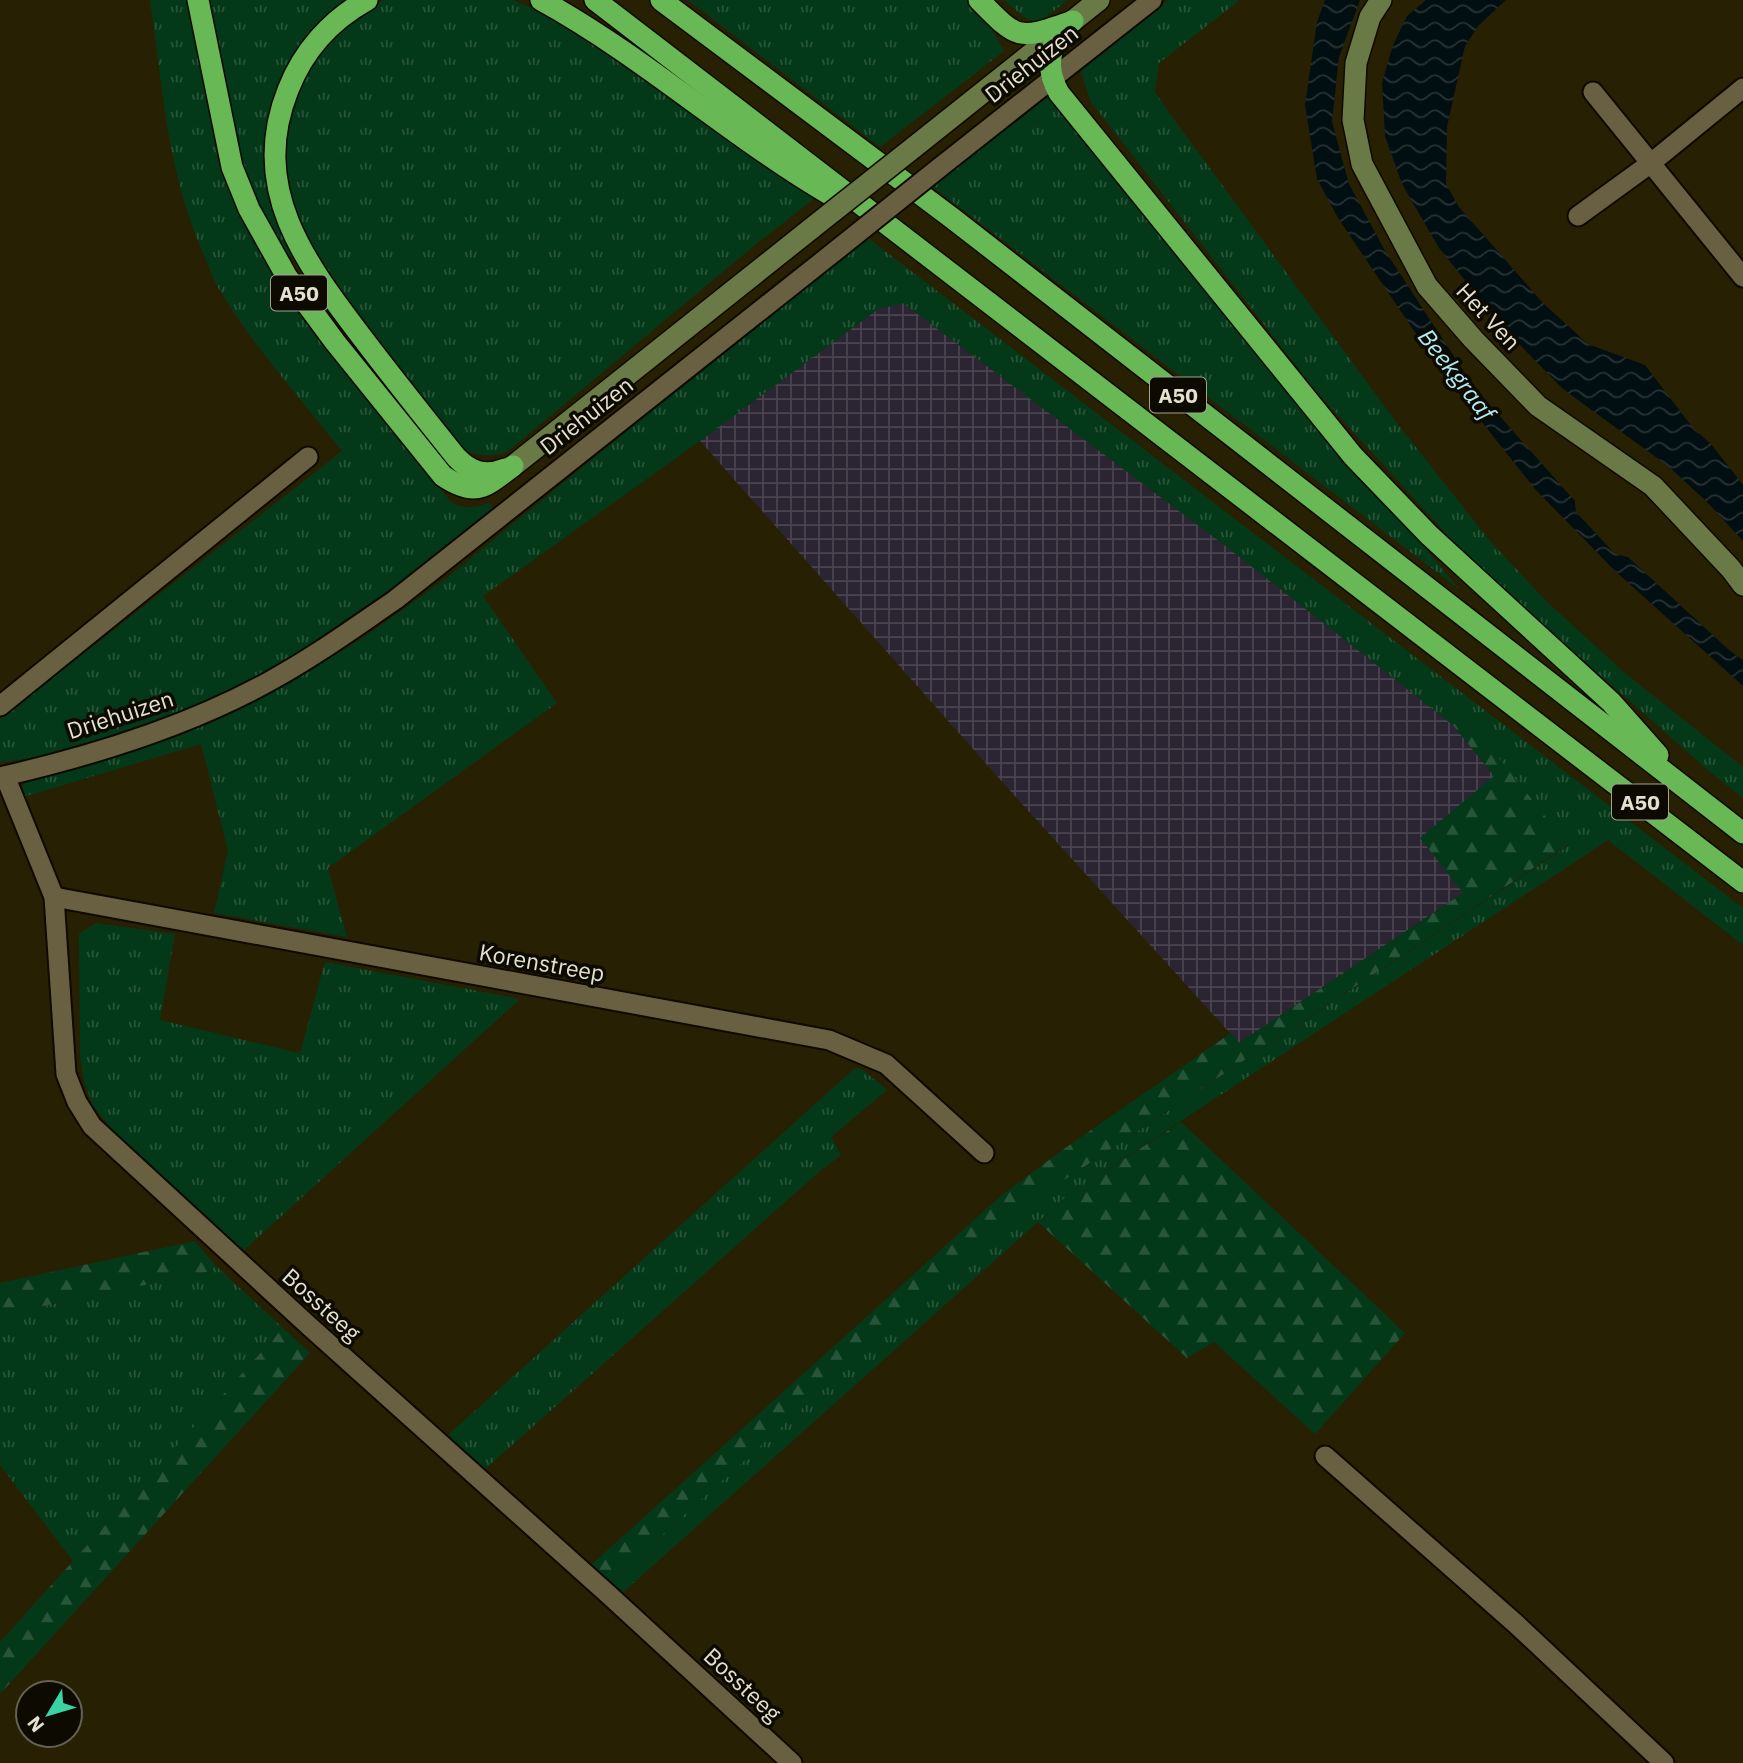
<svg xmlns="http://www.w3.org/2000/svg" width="1743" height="1763" font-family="'IBM Plex Sans',sans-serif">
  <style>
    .industrial { fill: url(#industrial-grid) }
    .grass { fill: url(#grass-tufts) }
    .forest { fill: url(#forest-firs) }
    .water { fill: url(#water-waves) }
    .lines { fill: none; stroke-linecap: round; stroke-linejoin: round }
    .street-casing { stroke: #0f0900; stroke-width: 23 }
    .secondary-casing { stroke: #0f0900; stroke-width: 24 }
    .highway-casing { stroke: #0f0900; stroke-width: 24 }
    .street { stroke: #696041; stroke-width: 19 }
    .secondary { stroke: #697a47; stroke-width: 21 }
    .highway { stroke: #69b856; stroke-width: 21 }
    .street-bridge-casing { stroke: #0f0900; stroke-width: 23; stroke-linecap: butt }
    .secondary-bridge-casing { stroke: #0f0900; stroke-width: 24; stroke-linecap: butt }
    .street-bridge { stroke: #696041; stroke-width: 19 }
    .secondary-bridge { stroke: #697a47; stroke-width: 21 }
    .labels { text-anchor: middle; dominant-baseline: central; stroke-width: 7; stroke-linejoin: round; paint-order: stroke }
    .shield { fill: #0d0a02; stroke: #a4a092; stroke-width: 2 }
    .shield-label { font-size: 21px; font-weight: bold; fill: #e5e1cf }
    .street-label { font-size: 23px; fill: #e5e1cf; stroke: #0d0a02 }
    .water-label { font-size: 24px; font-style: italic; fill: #b3e9f6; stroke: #0d0a02 }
  </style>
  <defs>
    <pattern id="industrial-grid" width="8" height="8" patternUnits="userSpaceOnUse" patternTransform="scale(1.75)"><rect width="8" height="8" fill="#2b2433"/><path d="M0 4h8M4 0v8" fill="none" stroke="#4a4450"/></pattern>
    <pattern id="grass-tufts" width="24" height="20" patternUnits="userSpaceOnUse" patternTransform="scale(1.75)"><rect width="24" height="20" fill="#033918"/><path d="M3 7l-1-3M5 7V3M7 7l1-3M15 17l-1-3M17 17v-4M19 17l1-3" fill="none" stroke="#285539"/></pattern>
    <pattern id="forest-firs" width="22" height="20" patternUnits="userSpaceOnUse" patternTransform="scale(1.75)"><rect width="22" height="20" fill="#033918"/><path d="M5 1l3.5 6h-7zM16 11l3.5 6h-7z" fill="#285539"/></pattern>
    <pattern id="water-waves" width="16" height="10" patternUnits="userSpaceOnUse" patternTransform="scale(1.75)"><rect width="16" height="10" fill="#020f12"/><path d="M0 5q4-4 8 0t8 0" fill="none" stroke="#273233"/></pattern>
  </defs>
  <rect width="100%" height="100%" fill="#282002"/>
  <polygon class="industrial" points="903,303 1227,547 1453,725 1494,776 1463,893 1239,1043 1013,794 700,441 878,309"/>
  <g class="grass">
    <path d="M 150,0 L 191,0 L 204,62 L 289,293 L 397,436 L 451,502 C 465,510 474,508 489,503 L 493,508 L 315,651 L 217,700 L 106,741 L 37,758 L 0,762 L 0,719 L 342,451 C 300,398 254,347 219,289 C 213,279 209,266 204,255 C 167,173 163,88 150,0 Z"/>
    <polygon points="205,0 351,0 276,95 294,255 284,260 237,158"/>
    <path d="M 384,0 L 513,0 L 549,15 L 621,60 L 815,198 L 755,245 L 507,452 C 487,458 474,456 456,445 L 344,304 L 300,231 L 284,172 L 287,113 L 313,58 L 346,23 Z"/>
    <polygon points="688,0 968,0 987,20 1004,51 880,147"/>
    <polygon points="1004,0 1068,0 1038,23 1024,17"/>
    <polygon points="1168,0 1240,0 1159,63 1155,92 1170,114 1396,422 1490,541 1547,602 1626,674 1743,767 1743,798 1709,771 1473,563 1315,390 1091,102 1080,70"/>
    <polygon points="1049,95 1459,589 933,187"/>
    <polygon points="868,238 1743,908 1743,945 1608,840 1067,1196 621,1594 609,1583 1025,1206 1568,846 1465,716 1453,725 1227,547 903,303 878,309 700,441 483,596 557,703 328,868 347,937 214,913 228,851 201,744 20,798 22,787 30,777 214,717 307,672 363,638 444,580 785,302"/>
    <polygon points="96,923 175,934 160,1020 300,1053 325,962 520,999 243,1251 125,1145 93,1106 85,1085 80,1056 79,934"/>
    <polygon points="855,1068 863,1070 887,1090 831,1137 841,1155 820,1171 484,1470 447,1436"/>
    <polygon points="216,1266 283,1328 73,1561 0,1465 0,1315 207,1272"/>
  </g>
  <g class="forest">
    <polygon points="1465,715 1568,845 1025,1206 609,1583 590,1566 1003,1194 1064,1149 1231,1033 1239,1043 1463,893 1420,838 1494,776 1453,725"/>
    <polygon points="1181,1122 1405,1333 1315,1434 1214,1342 1187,1358 1038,1222 1067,1196"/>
    <polygon points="195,1241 216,1266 207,1272 0,1315 0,1283"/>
    <polygon points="283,1328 310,1353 0,1694 0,1642"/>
  </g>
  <g class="water">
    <polygon points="1325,0 1360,0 1339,57 1332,122 1349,184 1384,249 1474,387 1575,501 1576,512 1615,554 1628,557 1729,650 1743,660 1743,686 1615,571 1535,489 1439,368 1338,218 1317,179 1305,105 1317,22"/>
    <polygon points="1426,0 1506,0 1479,25 1465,46 1447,127 1446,184 1459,207 1543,303 1588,344 1645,365 1693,428 1711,444 1743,485 1743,541 1707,502 1668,466 1563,389 1506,331 1439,248 1402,184 1385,136 1382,83 1393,45 1407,16"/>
  </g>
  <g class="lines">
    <g class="street-casing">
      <g id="street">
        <polyline points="1593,92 1743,277"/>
        <polyline points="939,168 1152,0"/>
        <polyline points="1578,216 1651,163 1743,88"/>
        <polyline points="0,706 308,457"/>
        <polyline points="5,776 54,897 66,1074 77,1102 92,1126 308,1325 609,1595 792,1763"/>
        <path d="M 0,777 C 92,756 187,727 270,681 C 314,657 354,628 395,600 L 839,248"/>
        <polyline points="54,897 829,1040 886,1064 984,1153"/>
        <polyline points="1325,1456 1516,1624 1664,1763"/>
      </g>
    </g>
    <g class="secondary-casing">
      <g id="secondary">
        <polyline points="1381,0 1370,17 1356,63 1353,120 1362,164 1427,286 1473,339 1538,406 1653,486 1731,569 1743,585"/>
        <polyline points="913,148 1099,0"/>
        <polyline points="513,466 812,228"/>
      </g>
    </g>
    <g class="highway-casing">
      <g id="highway">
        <path d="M 198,0 L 232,167 L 249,209 L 287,277 L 335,342 L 443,476 C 476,498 485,487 513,466"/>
        <path d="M 367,0 C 331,20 303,51 288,90 C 249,188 304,261 361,336 C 392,377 424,417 456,457 C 470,472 485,477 505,469"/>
        <path d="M 541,0 C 643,56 729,135 829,194"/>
        <polyline points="595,0 1743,882"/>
        <polyline points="661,0 952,218 1743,833"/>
        <path d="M 979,0 C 1019,41 1018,40 1073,21"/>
        <path d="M 1057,34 C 1049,57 1047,71 1059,93 L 1353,456 L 1429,535 L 1611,702 L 1658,755"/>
      </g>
    </g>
    <use href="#street" class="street"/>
    <use href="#secondary" class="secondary"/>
    <use href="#highway" class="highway"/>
    <g class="street-bridge-casing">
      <polyline id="street-bridge" points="839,248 939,168"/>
    </g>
    <g class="secondary-bridge-casing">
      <polyline id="secondary-bridge" points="812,228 913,148"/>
    </g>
    <use href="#street-bridge" class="street-bridge"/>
    <use href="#secondary-bridge" class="secondary-bridge"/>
  </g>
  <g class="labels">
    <g class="shield">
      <rect x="271" y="275.5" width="56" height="35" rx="5"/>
      <rect x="1150" y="377.5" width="56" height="35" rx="5"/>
      <rect x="1612" y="784.5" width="56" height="35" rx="5"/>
    </g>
    <g class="shield-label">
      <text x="299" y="293">A50</text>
      <text x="1178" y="395">A50</text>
      <text x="1640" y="802">A50</text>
    </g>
    <g class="street-label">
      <text transform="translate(1031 63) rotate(-38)">Driehuizen</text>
      <text transform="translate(1489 316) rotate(47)">Het Ven</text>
      <text transform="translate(586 415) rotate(-38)">Driehuizen</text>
      <text transform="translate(120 714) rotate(-18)">Driehuizen</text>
      <text transform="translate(542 962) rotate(10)">Korenstreep</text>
      <text transform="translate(322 1304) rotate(42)">Bossteeg</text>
      <text transform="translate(743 1684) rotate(43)">Bossteeg</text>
    </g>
    <g class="water-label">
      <text transform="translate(1457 374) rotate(52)">Beekgraaf</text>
    </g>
  </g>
  <g transform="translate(49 1714) rotate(232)"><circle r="33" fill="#0d0a02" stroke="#636054" stroke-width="2"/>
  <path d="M0-5L12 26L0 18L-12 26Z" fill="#39d4a5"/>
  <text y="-10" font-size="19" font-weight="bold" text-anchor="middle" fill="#e5e1cf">N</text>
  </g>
</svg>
